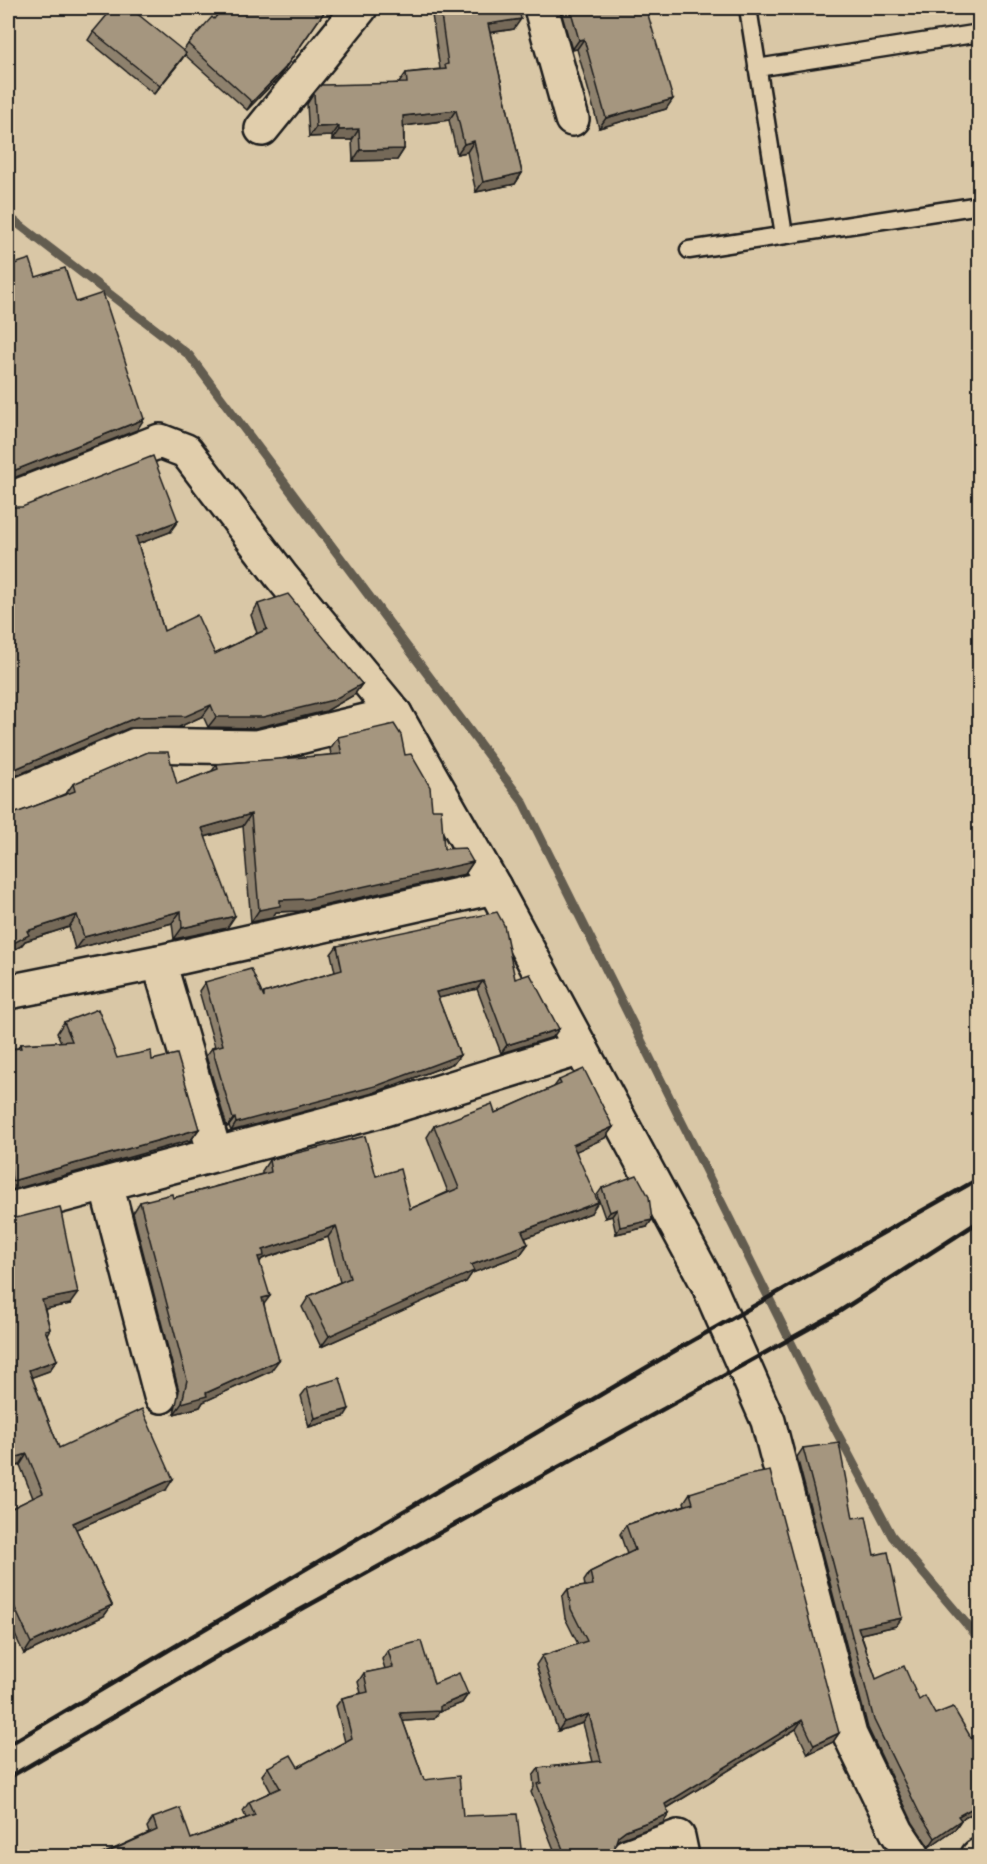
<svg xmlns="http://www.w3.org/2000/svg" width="987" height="1864" font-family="Delius,sans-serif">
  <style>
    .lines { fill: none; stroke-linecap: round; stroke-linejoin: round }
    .stream { stroke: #625b50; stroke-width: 9 }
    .lane-casing { stroke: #1c1c1c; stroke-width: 21 }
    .street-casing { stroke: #1c1c1c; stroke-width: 38 }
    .secondary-casing { stroke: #1c1c1c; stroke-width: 38 }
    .lane { stroke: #e1ceac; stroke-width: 16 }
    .street { stroke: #e1ceac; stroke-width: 33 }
    .secondary { stroke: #e1ceac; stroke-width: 33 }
    .rail { stroke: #1c1c1c; stroke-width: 4.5 }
    .wall { fill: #8e816d; stroke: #1c1c1c; stroke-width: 1.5 }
    .shaded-wall { fill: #746959; stroke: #1c1c1c; stroke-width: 1.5 }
    .building { fill: #a5967f; stroke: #1c1c1c; stroke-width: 1.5 }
  </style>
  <rect width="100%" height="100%" fill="#d9c7a6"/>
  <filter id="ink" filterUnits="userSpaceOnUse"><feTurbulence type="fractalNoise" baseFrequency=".0167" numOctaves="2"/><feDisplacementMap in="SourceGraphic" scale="12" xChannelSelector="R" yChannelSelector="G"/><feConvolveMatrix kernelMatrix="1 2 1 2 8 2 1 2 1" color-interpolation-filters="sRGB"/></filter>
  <g filter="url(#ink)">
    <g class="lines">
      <polyline class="stream" points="8,216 189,355 523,802 816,1393 892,1536 980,1640"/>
      <g class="lane-casing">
        <g id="lane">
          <polyline points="748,8 784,235"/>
          <polyline points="757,68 980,33"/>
          <polyline points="689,250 980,205"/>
        </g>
      </g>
      <g class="street-casing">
        <g id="street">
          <polyline points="541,8 572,119"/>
          <polyline points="262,129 360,8"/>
          <polyline points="8,799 136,745 257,747 395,714"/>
          <polyline points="159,962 215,1154"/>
          <polyline points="8,992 159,962 494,887"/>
          <polyline points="106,1184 161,1396"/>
          <polyline points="8,1210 378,1111 581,1048"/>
          <polyline points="627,1856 678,1837 682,1856"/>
        </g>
      </g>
      <g class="secondary-casing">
        <g id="secondary">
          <polyline points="8,500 160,441 186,451 281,576 395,714 494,887 708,1284 768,1421 850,1735 897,1832 913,1856"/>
          <polyline points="978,1856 980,1855"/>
        </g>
      </g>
      <use href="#lane" class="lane"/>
      <use href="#street" class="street"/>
      <use href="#secondary" class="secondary"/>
      <g class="rail">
        <polyline points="8,1745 683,1346 980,1178"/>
        <polyline points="8,1778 226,1651 837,1313 980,1221"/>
      </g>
    </g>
    <g class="wall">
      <polygon points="327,8 279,77 247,110 185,55 154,94 88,40 93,32 183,51 188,44 214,19"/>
      <polygon points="431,8 519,8 514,29 490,33 522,173 515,184 476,192 467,152 457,154 449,120 404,126 404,149 397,160 353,161 352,140 332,140 332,136 309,137 307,104 314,93 399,83 406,73 440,69"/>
      <polygon points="560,8 646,8 666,109 599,128 577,49 572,50"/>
      <polygon points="12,507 170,532 138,544 164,631 215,654 257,633 251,615 258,604 362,684 354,695 326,711 255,728 208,727 203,716 179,727 129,728"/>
      <polygon points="338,737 405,755 432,809 444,849 473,862 465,874 300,911 276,912 272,918 251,922 243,826 205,837 227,928 174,939 172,923 75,949 69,927 25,941 21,946 8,953 8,816 65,795 73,784 177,784 212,771 217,764 331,755 330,749"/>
      <polygon points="337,946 515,979 553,1037 501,1053 477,989 438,998 460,1055 454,1063 373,1093 231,1131 229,1126 227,1127 206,1056 212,1048 215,1047 199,991 205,982 262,995 264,993 335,972 331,954"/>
      <polygon points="64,1022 117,1058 152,1060 199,1129 191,1140 8,1191 8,1049 18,1048 20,1044 61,1042 57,1033"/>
      <polygon points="559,1080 613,1127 605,1138 576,1151 591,1213 525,1238 528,1244 520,1255 472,1273 466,1282 321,1347 302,1307 309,1296 340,1282 328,1237 262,1259 260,1262 271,1371 203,1402 200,1407 174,1414 179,1391 133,1213 140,1202 173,1198 262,1174 262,1171 269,1160 376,1176 410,1209 448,1192 427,1137 434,1126 495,1113 554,1087"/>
      <polygon points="602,1188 647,1227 616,1234 612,1216 605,1218 597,1195"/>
      <polygon points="8,1219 70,1304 45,1309 50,1329 47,1334 57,1360 49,1371 32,1377 59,1448 166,1490 76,1529 112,1605 104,1616 24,1654 8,1620 8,1510 33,1498 20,1465 8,1469"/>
      <polygon points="307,1388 344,1417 309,1427 301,1396"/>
      <polygon points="803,1448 853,1518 874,1555 896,1626 861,1634 876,1679 919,1700 980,1753 980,1809 961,1820 955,1829 929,1847 913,1823 868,1728 797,1457"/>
      <polygon points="690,1493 839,1733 833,1742 808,1754 796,1729 667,1808 663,1823 620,1839 616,1842 615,1845 615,1853 617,1857 557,1857 531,1792 534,1787 533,1776 539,1768 593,1762 583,1723 558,1731 536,1665 542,1656 578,1644 565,1618 562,1597 568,1589 585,1586 584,1581 590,1572 627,1554 620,1534 626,1525 685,1505 684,1502"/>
      <polygon points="388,1650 434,1684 468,1694 462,1703 439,1712 434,1719 403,1721 424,1780 463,1816 96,1857 149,1833 147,1827 153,1818 191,1839 246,1818 243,1811 249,1802 271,1792 262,1775 268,1767 298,1767 345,1742 336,1706 342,1698 361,1693 358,1682 364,1673 385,1669 382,1659"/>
    </g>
    <g class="shaded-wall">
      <polygon points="521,19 514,29 480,34 488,24"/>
      <polygon points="584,39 577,49 572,50 579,40"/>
      <polygon points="186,53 180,62 154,94 160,86"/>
      <polygon points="285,68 279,77 247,110 252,102"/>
      <polygon points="673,99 666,109 599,128 606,118"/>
      <polygon points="456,110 449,120 396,127 403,116"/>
      <polygon points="339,126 332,136 309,137 316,127"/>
      <polygon points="359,129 352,140 332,140 339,130"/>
      <polygon points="474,141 467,152 457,154 464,144"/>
      <polygon points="404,149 397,160 353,161 360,150"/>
      <polygon points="522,173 515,184 476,192 483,182"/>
      <polygon points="144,419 137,430 8,480 8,473"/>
      <polygon points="178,521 170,532 128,548 136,537"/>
      <polygon points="362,684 354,695 326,711 255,728 208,727 216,717"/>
      <polygon points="211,705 203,716 179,727 129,728 8,779 8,772 137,717"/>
      <polygon points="251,814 243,826 194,840 202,828"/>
      <polygon points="473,862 465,874 300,911 276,912 272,918 251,922 259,910 280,900"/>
      <polygon points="181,911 172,923 75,949 84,937"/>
      <polygon points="77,915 69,927 25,941 21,946 8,953 8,946 27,931"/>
      <polygon points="235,916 227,928 174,939 182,928"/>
      <polygon points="483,981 477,989 430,1000 436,992"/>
      <polygon points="559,1029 553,1037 501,1053 507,1045"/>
      <polygon points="460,1055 454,1063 373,1093 231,1131 236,1123"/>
      <polygon points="235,1118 229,1126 227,1127 233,1119"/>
      <polygon points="613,1127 605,1138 566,1156 573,1145"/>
      <polygon points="199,1129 191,1140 8,1191 8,1187 12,1181"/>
      <polygon points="598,1202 591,1213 515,1242 522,1231"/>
      <polygon points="617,1209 612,1216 605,1218 610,1212"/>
      <polygon points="652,1220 647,1227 616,1234 620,1227"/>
      <polygon points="336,1226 328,1237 262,1259 256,1266 251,1268 263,1250"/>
      <polygon points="528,1244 520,1255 472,1273 466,1282 321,1347 329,1336 471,1265"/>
      <polygon points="78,1293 70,1304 35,1311 42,1300"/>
      <polygon points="270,1296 262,1307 262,1298"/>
      <polygon points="57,1360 49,1371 22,1381 29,1370"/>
      <polygon points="279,1360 271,1371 203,1402 200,1407 174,1414 182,1403 206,1393"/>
      <polygon points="349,1409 344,1417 309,1427 315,1418"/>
      <polygon points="27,1454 20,1465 8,1469 8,1460"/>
      <polygon points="173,1479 166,1490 65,1534 73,1523"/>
      <polygon points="112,1605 104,1616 24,1654 31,1643"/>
      <polygon points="902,1618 896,1626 852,1636 858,1627"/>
      <polygon points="468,1694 462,1703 439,1712 434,1719 394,1722 400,1713 440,1706"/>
      <polygon points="589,1714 583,1723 558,1731 564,1722"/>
      <polygon points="802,1720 796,1729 659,1813 665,1804"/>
      <polygon points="839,1733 833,1742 808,1754 814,1745"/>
      <polygon points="980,1804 980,1809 952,1825 958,1816"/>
      <polygon points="669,1814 663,1823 620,1839 612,1845 618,1836 626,1830"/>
      <polygon points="961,1820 955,1829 929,1847 935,1838"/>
    </g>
    <g class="building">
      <polygon points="113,8 130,8 186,53 160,86 93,32"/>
      <polygon points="223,8 327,8 285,68 252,102 188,44 212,17 214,19"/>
      <polygon points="440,8 519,8 521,19 488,24 522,173 483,182 474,141 464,144 456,110 403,116 404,149 360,150 359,129 339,130 339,126 316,127 314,93 321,85 407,83 406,73 446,69 445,65 448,64"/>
      <polygon points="570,8 646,8 673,99 606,118 584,39 579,40"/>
      <polygon points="30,259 36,277 65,268 76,302 103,293 144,419 8,473 8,321 12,318 12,315 8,316 8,266"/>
      <polygon points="153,456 178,521 136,537 164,631 197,615 215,654 267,629 258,604 288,594 362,684 333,700 263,717 216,717 211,705 186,716 137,717 8,772 8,505 12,507 22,507"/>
      <polygon points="394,724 401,735 405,755 411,754 430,787 432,809 441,809 444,849 465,848 473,862 308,899 280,900 280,906 259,910 251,814 202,828 235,916 182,928 181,911 84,937 77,915 27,931 29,935 8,946 8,816 75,791 73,784 148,752 168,752 177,784 218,769 217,764 342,754 338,737"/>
      <polygon points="497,912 504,925 515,979 530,974 559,1029 507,1045 483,981 436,992 460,1055 379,1085 236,1123 235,1118 233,1119 212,1048 223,1045 205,982 251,969 264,998 264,993 342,970 337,946"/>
      <polygon points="98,1009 117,1058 151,1051 152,1060 177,1054 199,1129 12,1181 8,1149 8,1049 21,1048 20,1044 72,1041 64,1022"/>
      <polygon points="584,1069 613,1127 573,1145 598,1202 522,1231 528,1244 471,1265 474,1271 329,1336 309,1296 350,1278 336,1226 263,1250 264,1256 258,1257 270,1296 262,1298 279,1360 206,1393 207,1396 182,1403 187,1380 140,1202 172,1194 173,1198 271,1172 269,1160 365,1136 376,1176 400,1169 410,1209 459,1188 434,1126 492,1104 495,1113 561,1084 559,1080"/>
      <polygon points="637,1175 649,1197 652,1220 620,1227 617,1209 610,1212 602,1188"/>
      <polygon points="60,1207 78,1293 42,1300 50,1329 45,1330 57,1360 29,1370 59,1448 142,1409 173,1479 73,1523 112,1605 31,1643 8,1593 8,1510 43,1493 27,1454 8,1460 8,1219 20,1217"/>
      <polygon points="340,1378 349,1409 315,1418 307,1388"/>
      <polygon points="839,1443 853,1518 866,1516 874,1555 888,1552 902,1618 858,1627 876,1679 904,1666 919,1700 925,1696 935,1714 953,1707 980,1753 980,1804 958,1816 961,1820 935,1838 920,1814 874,1720 803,1448"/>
      <polygon points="770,1471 839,1733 814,1745 802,1720 665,1804 669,1814 626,1830 618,1836 615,1845 615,1853 617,1857 566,1857 537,1784 541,1783 539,1768 601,1761 589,1714 564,1722 542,1656 587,1641 571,1609 568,1589 593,1585 590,1572 635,1550 626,1525 693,1503 690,1493 748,1475"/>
      <polygon points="421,1641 434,1684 459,1673 468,1694 440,1706 440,1711 400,1713 424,1780 459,1776 463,1816 517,1814 522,1857 97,1857 157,1830 153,1818 180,1808 191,1839 255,1815 249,1802 280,1788 268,1767 291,1755 298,1767 352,1738 342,1698 368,1692 364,1673 393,1667 388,1650"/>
      <polygon points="671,1853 672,1857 662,1857"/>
    </g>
  </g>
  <rect width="987" height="1864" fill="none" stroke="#e1ceac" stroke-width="30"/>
  <rect x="15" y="15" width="957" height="1834" fill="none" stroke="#1c1c1c" stroke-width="2" filter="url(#ink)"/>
</svg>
